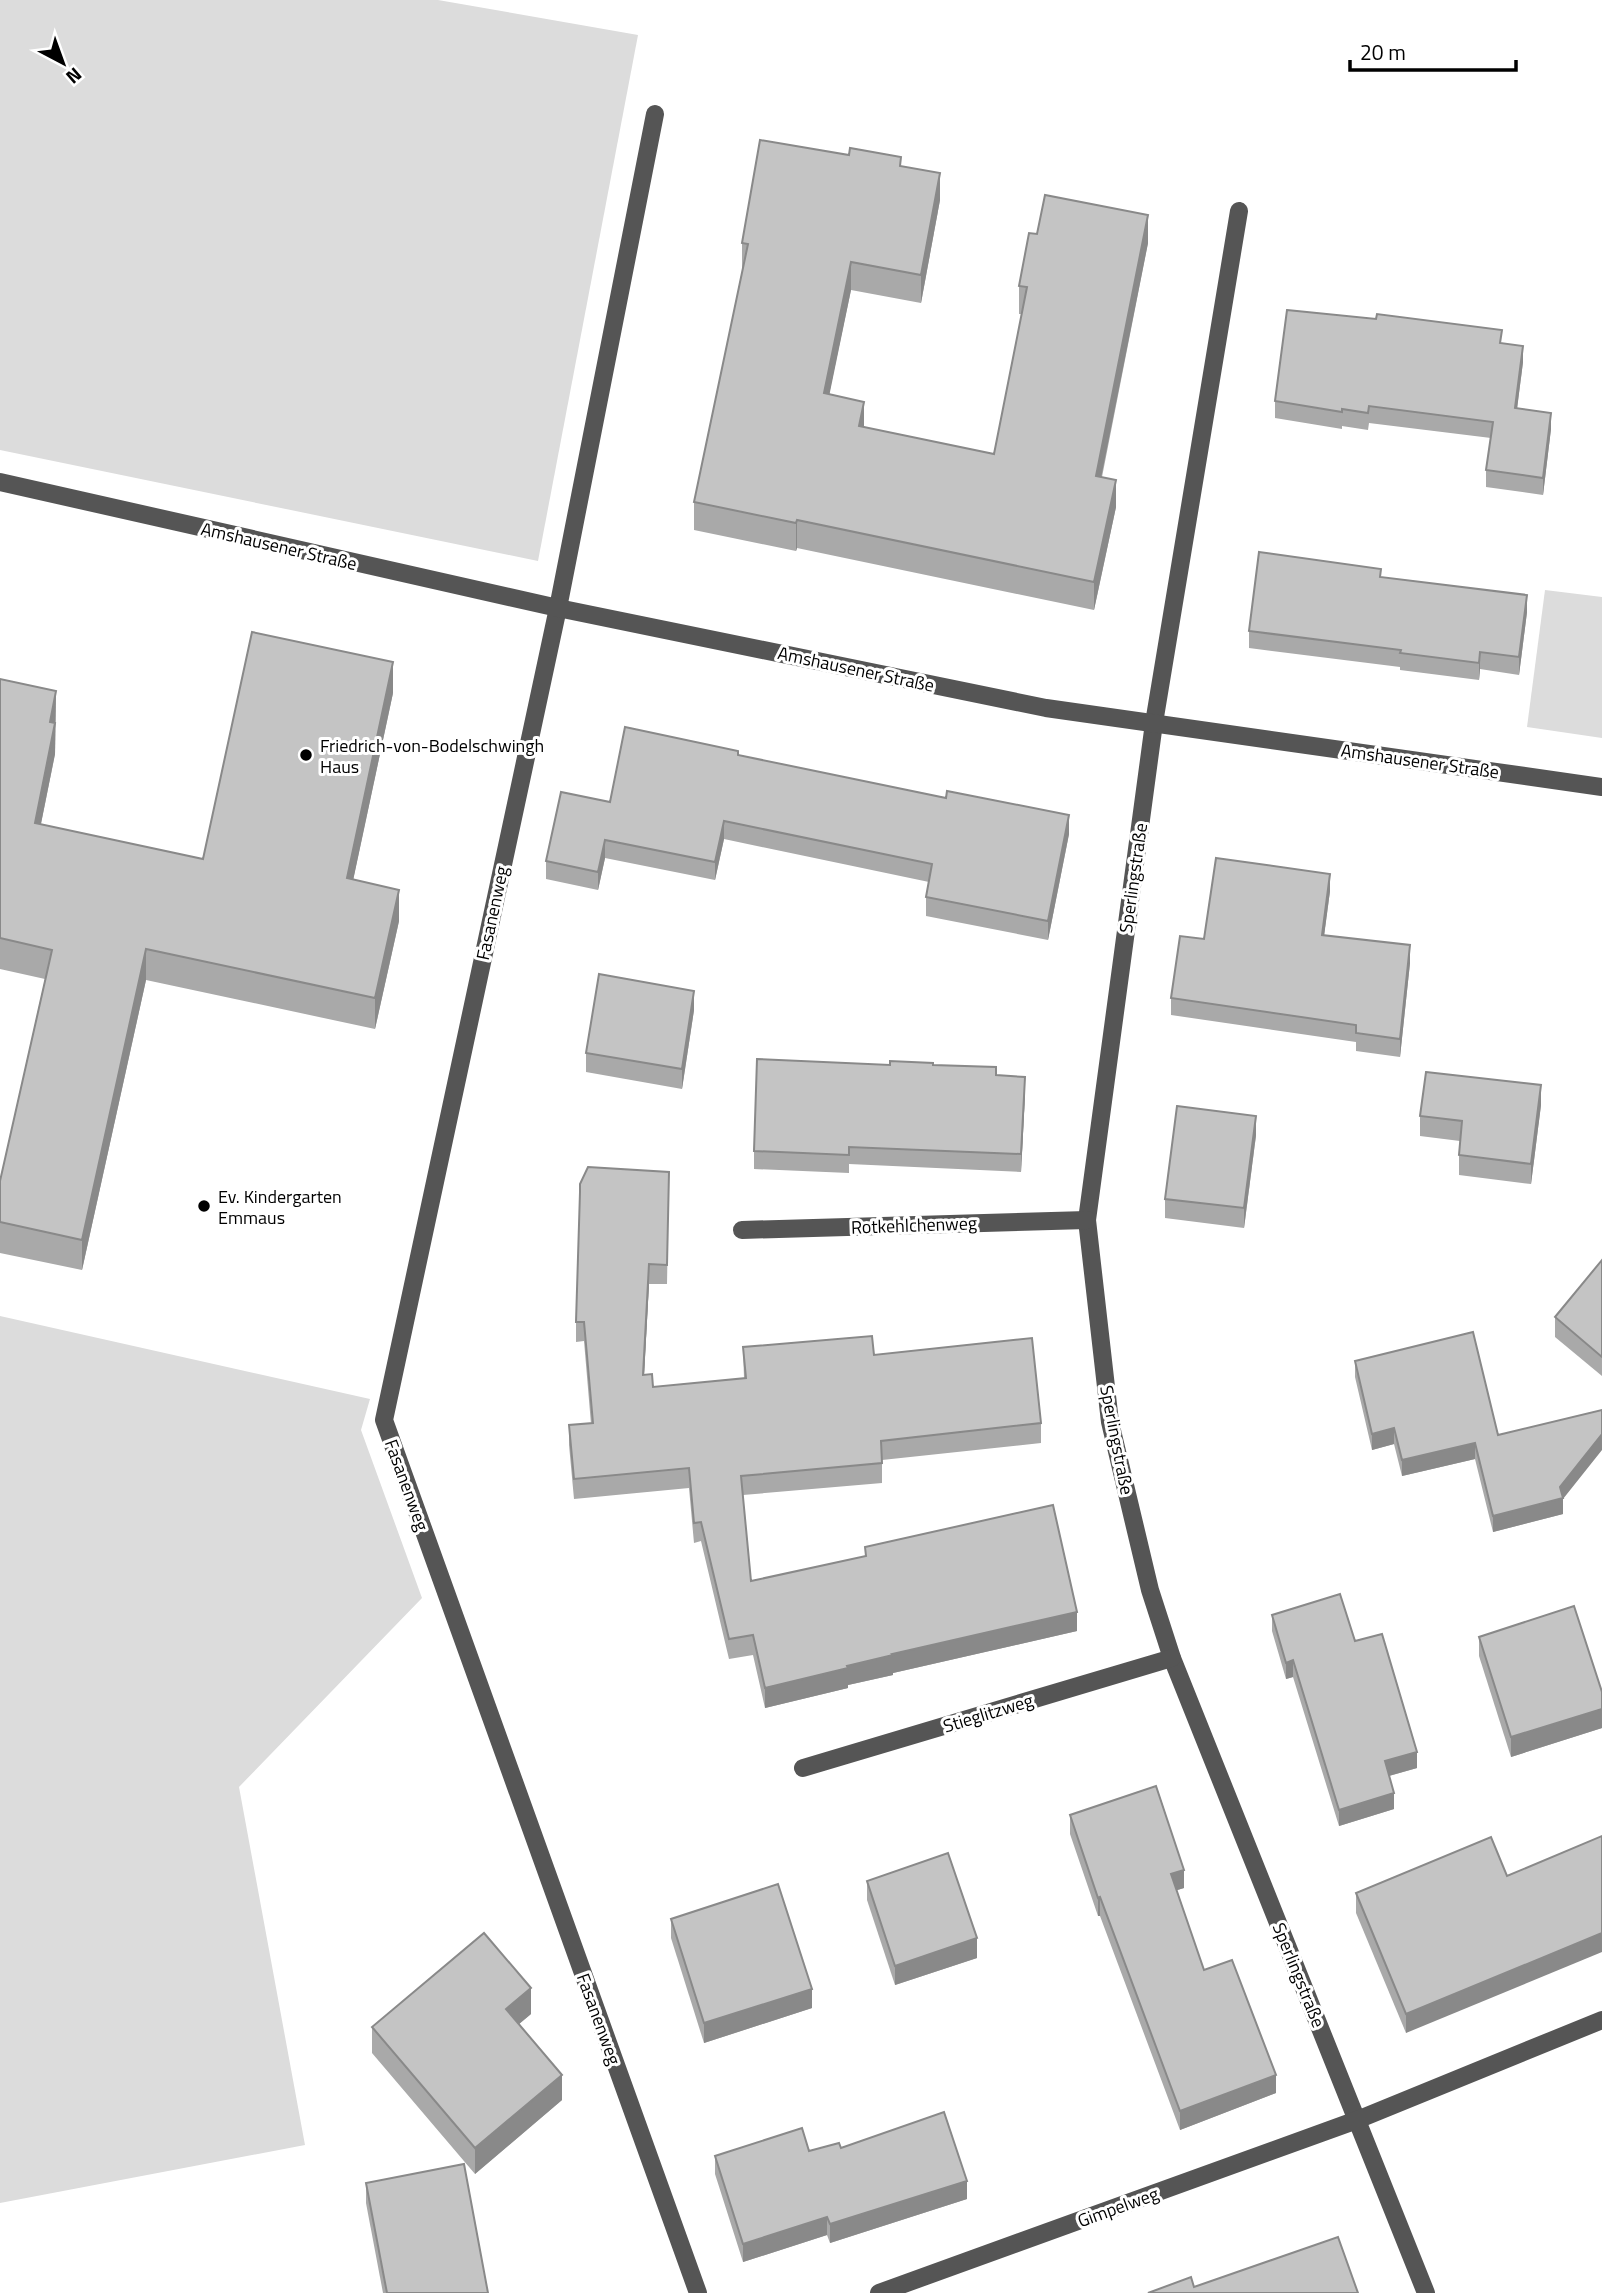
<svg xmlns="http://www.w3.org/2000/svg" width="1602" height="2293" font-family="'Titillium Web',sans-serif">
  <style>
    .green { fill: #dcdcdc }
    .lines { fill: none; stroke-linecap: round; stroke-linejoin: round }
    .minor { stroke: #555; stroke-width: 18 }
    .wall { fill: #a9a9a9 }
    .shaded-wall { fill: #898989 }
    .building { fill: #c4c4c4; stroke: #898989; stroke-width: 2 }
    .poi-dot { fill: #000; stroke: #fff; stroke-width: 2.5 }
    .labels { text-anchor: middle; dominant-baseline: central; stroke-width: 6; stroke-linejoin: round; paint-order: stroke }
    .street-label { font-size: 18px; fill: #000; stroke: #fff }
    .poi-label { font-size: 18px; fill: #000; stroke: #fff; text-anchor: start }
  </style>
  <rect width="100%" height="100%" fill="#fff"/>
  <g class="green">
    <polygon points="0,0 438,0 638,35 538,561 0,450"/>
    <polygon points="1545,590 1602,597 1602,738 1527,727"/>
    <polygon points="0,1316 370,1399 361,1430 422,1598 239,1787 305,2145 0,2203"/>
  </g>
  <g class="lines">
    <g class="minor">
      <polyline points="655,114 558,608 384,1420 698,2293"/>
      <polyline points="1239,211 1154,723 1087,1220 1110,1422 1150,1590 1172,1658 1426,2293"/>
      <polyline points="0,482 558,608 1046,708 1602,787"/>
      <polyline points="742,1230 1087,1220"/>
      <polyline points="803,1768 1172,1658"/>
      <polyline points="879,2293 1357,2120 1602,2020"/>
    </g>
  </g>
  <g class="wall">
    <polygon points="901,166 940,200 921,303 851,290 829,394 864,427 994,454 1022,314 1019,314 1019,286 1037,234 1148,243 1102,477 1116,507 1094,610 797,548 796,551 694,530 694,502 742,271 742,243"/>
    <polygon points="1502,343 1523,362 1517,408 1551,429 1543,495 1486,487 1486,470 1491,438 1369,423 1368,430 1342,426 1342,429 1275,418 1275,401"/>
    <polygon points="1381,577 1527,612 1519,675 1480,669 1479,680 1400,670 1400,667 1249,648 1249,631"/>
    <polygon points="0,679 56,691 55,754 41,824 203,859 393,693 353,880 399,921 375,1029 146,980 82,1270 0,1253 0,1181 45,979 0,969"/>
    <polygon points="738,755 1069,834 1048,940 926,916 926,897 929,882 724,839 715,880 605,858 598,890 546,879 546,861 610,802"/>
    <polygon points="1330,891 1324,935 1410,963 1400,1057 1356,1051 1356,1042 1171,1015 1171,998 1204,939"/>
    <polygon points="694,1010 682,1089 586,1072 586,1053"/>
    <polygon points="890,1065 933,1065 996,1075 1025,1094 1021,1172 849,1164 849,1173 754,1169 754,1151"/>
    <polygon points="1541,1105 1531,1184 1459,1175 1459,1155 1460,1141 1420,1136 1420,1116"/>
    <polygon points="1256,1135 1244,1228 1165,1218 1165,1199"/>
    <polygon points="669,1172 667,1284 649,1284 644,1375 653,1387 744,1378 743,1347 874,1355 1041,1423 1041,1443 882,1460 882,1483 743,1495 751,1581 865,1556 865,1547 1077,1631 893,1673 893,1675 848,1685 848,1688 765,1708 753,1655 729,1659 701,1541 694,1543 689,1488 574,1499 569,1445 569,1425 591,1424 584,1341 576,1342 576,1322"/>
    <polygon points="1602,1260 1602,1376 1555,1337 1555,1317"/>
    <polygon points="1355,1361 1498,1435 1563,1499 1563,1514 1493,1532 1475,1459 1402,1476 1394,1444 1372,1450 1355,1377"/>
    <polygon points="1272,1615 1355,1641 1417,1768 1389,1776 1394,1809 1339,1826 1293,1677 1286,1679 1272,1631"/>
    <polygon points="1479,1637 1602,1692 1602,1728 1511,1757 1479,1656"/>
    <polygon points="1070,1815 1184,1888 1177,1890 1204,1970 1276,2093 1180,2130 1100,1916 1098,1916 1070,1834"/>
    <polygon points="1507,1876 1406,2033 1356,1913 1356,1893"/>
    <polygon points="867,1881 977,1958 895,1985 867,1900"/>
    <polygon points="671,1919 812,2008 704,2043 671,1938"/>
    <polygon points="531,2014 519,2024 562,2100 475,2174 372,2053 372,2027"/>
    <polygon points="841,2148 967,2199 830,2243 827,2235 743,2262 715,2174 715,2156 809,2151"/>
    <polygon points="366,2183 488,2293 383,2293 366,2203"/>
  </g>
  <g class="shaded-wall">
    <polygon points="940,173 940,200 921,303 921,275"/>
    <polygon points="1148,215 1148,243 1096,503 1096,476"/>
    <polygon points="851,262 851,290 824,421 824,393"/>
    <polygon points="1523,346 1523,362 1515,425 1515,408"/>
    <polygon points="864,402 864,430 859,426"/>
    <polygon points="1551,413 1551,429 1543,495 1543,478"/>
    <polygon points="1116,480 1116,507 1094,610 1094,582"/>
    <polygon points="797,520 797,548 796,551 796,523"/>
    <polygon points="1527,595 1527,612 1519,675 1519,657"/>
    <polygon points="1480,652 1480,669 1479,680 1479,663"/>
    <polygon points="393,662 393,693 347,909 347,878"/>
    <polygon points="56,691 55,754 35,853 35,823 50,722"/>
    <polygon points="1069,815 1069,834 1048,940 1048,921"/>
    <polygon points="724,821 724,839 715,880 715,862"/>
    <polygon points="605,840 605,858 598,890 598,872"/>
    <polygon points="1330,874 1330,891 1322,952 1322,935"/>
    <polygon points="399,890 399,921 375,1029 375,998"/>
    <polygon points="1410,945 1410,963 1400,1057 1400,1039"/>
    <polygon points="146,949 146,980 82,1270 82,1240"/>
    <polygon points="694,991 694,1010 682,1089 682,1069"/>
    <polygon points="1025,1077 1025,1094 1021,1172 1021,1154"/>
    <polygon points="1541,1085 1541,1105 1531,1184 1531,1164"/>
    <polygon points="1256,1116 1256,1135 1244,1228 1244,1208"/>
    <polygon points="649,1264 649,1284 643,1395 643,1375"/>
    <polygon points="1394,1428 1394,1444 1372,1450 1372,1434"/>
    <polygon points="1602,1434 1602,1450 1563,1499 1563,1514 1493,1532 1493,1516 1560,1487"/>
    <polygon points="1475,1443 1475,1459 1402,1476 1402,1460"/>
    <polygon points="1077,1612 1077,1631 893,1673 893,1675 848,1685 848,1688 765,1708 765,1688 892,1654"/>
    <polygon points="1293,1660 1293,1677 1286,1679 1286,1663"/>
    <polygon points="1602,1709 1602,1728 1511,1757 1511,1737"/>
    <polygon points="1417,1752 1417,1768 1385,1777 1385,1761"/>
    <polygon points="1394,1793 1394,1809 1339,1826 1339,1810"/>
    <polygon points="1184,1870 1184,1888 1171,1892 1171,1874"/>
    <polygon points="1100,1897 1100,1916 1098,1916 1098,1898"/>
    <polygon points="1602,1933 1602,1952 1406,2033 1406,2014"/>
    <polygon points="977,1938 977,1958 895,1985 895,1966"/>
    <polygon points="531,1988 531,2014 506,2035 506,2009"/>
    <polygon points="812,1989 812,2008 704,2043 704,2023"/>
    <polygon points="562,2075 562,2100 475,2174 475,2148"/>
    <polygon points="1276,2075 1276,2093 1180,2130 1180,2111"/>
    <polygon points="967,2181 967,2199 830,2243 830,2224"/>
    <polygon points="827,2217 827,2235 743,2262 743,2244"/>
  </g>
  <g class="building">
    <polygon points="760,140 849,155 850,148 901,157 900,166 940,173 921,275 851,262 824,393 864,402 859,426 994,454 1027,287 1019,286 1029,233 1037,234 1045,195 1148,215 1096,476 1116,480 1094,582 797,520 796,523 694,502 748,244 742,243"/>
    <polygon points="1287,310 1376,319 1377,314 1502,330 1500,343 1523,346 1515,408 1551,413 1543,478 1486,470 1493,422 1369,406 1368,413 1342,409 1342,412 1275,401"/>
    <polygon points="1259,552 1381,569 1380,577 1527,595 1519,657 1480,652 1479,663 1400,653 1401,650 1249,631"/>
    <polygon points="252,632 393,662 347,878 399,890 375,998 146,949 82,1240 0,1222 0,1181 52,950 0,938 0,679 56,691 50,722 55,723 35,823 203,859"/>
    <polygon points="625,727 738,751 738,755 946,798 947,791 1069,815 1048,921 926,897 932,864 724,821 715,862 605,840 598,872 546,861 561,792 610,802"/>
    <polygon points="1216,858 1330,874 1322,935 1410,945 1400,1039 1356,1033 1356,1025 1171,998 1180,936 1204,939"/>
    <polygon points="599,974 694,991 682,1069 586,1053"/>
    <polygon points="757,1059 890,1065 890,1061 933,1063 933,1065 996,1067 996,1075 1025,1077 1021,1154 849,1147 849,1155 754,1151"/>
    <polygon points="1426,1072 1541,1085 1531,1164 1459,1155 1462,1121 1420,1116"/>
    <polygon points="1177,1106 1256,1116 1244,1208 1165,1199"/>
    <polygon points="588,1167 669,1172 667,1265 649,1264 643,1375 652,1374 653,1387 746,1378 743,1347 872,1336 874,1355 1032,1338 1041,1423 881,1441 882,1463 741,1476 751,1581 866,1556 865,1547 1053,1505 1077,1612 892,1654 893,1655 847,1666 848,1668 765,1688 753,1635 729,1639 701,1522 694,1523 689,1468 574,1479 569,1425 593,1423 584,1322 576,1322 580,1192 580,1184"/>
    <polygon points="1602,1260 1602,1357 1555,1317"/>
    <polygon points="1473,1332 1498,1435 1602,1410 1602,1434 1560,1487 1563,1498 1493,1516 1475,1443 1402,1460 1394,1428 1372,1434 1355,1361"/>
    <polygon points="1340,1594 1355,1641 1382,1634 1417,1752 1385,1761 1394,1793 1339,1810 1293,1660 1286,1663 1272,1615"/>
    <polygon points="1574,1606 1602,1692 1602,1709 1511,1737 1479,1637"/>
    <polygon points="1156,1786 1184,1870 1171,1874 1204,1970 1232,1960 1276,2075 1180,2111 1100,1897 1098,1898 1070,1815"/>
    <polygon points="1602,1836 1602,1933 1406,2014 1356,1893 1491,1837 1507,1876"/>
    <polygon points="948,1853 977,1938 895,1966 867,1881"/>
    <polygon points="778,1884 812,1989 704,2023 671,1919"/>
    <polygon points="484,1933 531,1988 506,2009 562,2075 475,2148 372,2027"/>
    <polygon points="944,2112 967,2181 830,2224 827,2217 743,2244 715,2156 802,2128 809,2151 839,2143 841,2148"/>
    <polygon points="464,2164 488,2293 387,2293 366,2183"/>
    <polygon points="1338,2237 1358,2293 1148,2293 1191,2277 1194,2287"/>
  </g>
  <g class="poi-dot">
    <circle cx="306" cy="755" r="7"/>
    <circle cx="204" cy="1206" r="7"/>
  </g>
  <g class="labels">
    <g class="street-label">
      <text transform="translate(279 546) rotate(13)">Amshausener Straße</text>
      <text transform="translate(856 669) rotate(12)">Amshausener Straße</text>
      <text transform="translate(1420 761) rotate(8)">Amshausener Straße</text>
      <text transform="translate(1133 878) rotate(-82)">Sperlingstraße</text>
      <text transform="translate(492 913) rotate(-78)">Fasanenweg</text>
      <text transform="translate(914 1225) rotate(-2)">Rotkehlchenweg</text>
      <text transform="translate(1117 1440) rotate(79)">Sperlingstraße</text>
      <text transform="translate(407 1485) rotate(70)">Fasanenweg</text>
      <text transform="translate(988 1713) rotate(-17)">Stieglitzweg</text>
      <text transform="translate(1299 1975) rotate(68)">Sperlingstraße</text>
      <text transform="translate(599 2019) rotate(70)">Fasanenweg</text>
      <text transform="translate(1118 2207) rotate(-20)">Gimpelweg</text>
    </g>
    <g class="poi-label">
      <text x="320" y="745">Friedrich-von-Bodelschwingh<tspan x="320" dy="21">Haus</tspan></text>
      <text x="218" y="1196">Ev. Kindergarten<tspan x="218" dy="21">Emmaus</tspan></text>
    </g>
  </g>
  <g transform="translate(63 63) rotate(139)" stroke="#ffffff" stroke-width="5" paint-order="stroke">
  <path d="M0-5L12 26L0 18L-12 26Z" fill="#000000"/>
  <text y="-10" font-size="19" font-weight="bold" text-anchor="middle" fill="#000000">N</text>
  </g>
  <path d="M1350 60v10h166v-10" fill="none" stroke="#000000" stroke-width="3.5"/>
  <text x="1360" y="60" font-size="21" fill="#000000" stroke="#ffffff" stroke-width="5" paint-order="stroke">20 m</text>
</svg>
